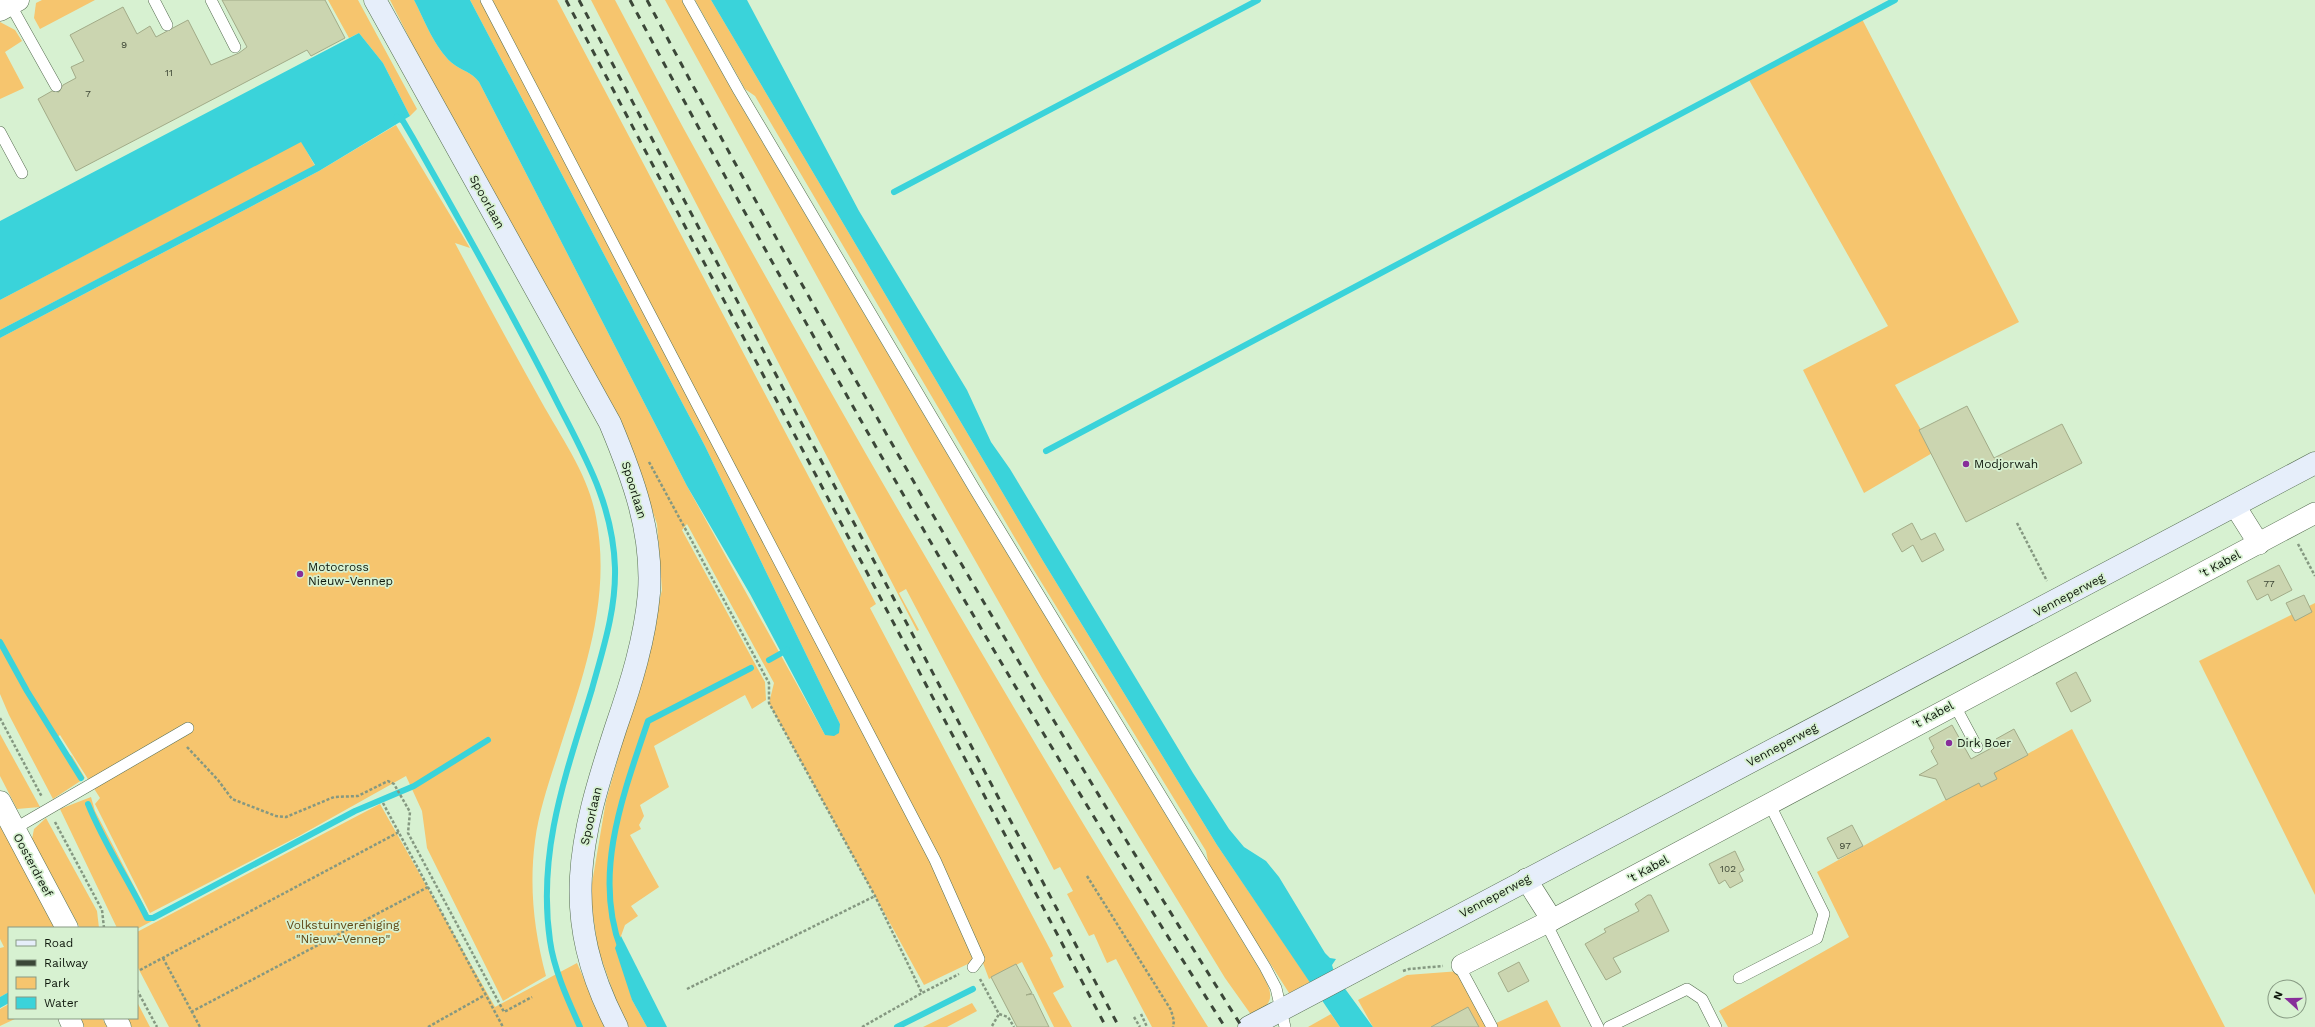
<svg xmlns="http://www.w3.org/2000/svg" width="2315" height="1027" font-family="'Work Sans',sans-serif">
  <style>
    .green { fill: #f6c56e }
    .water { fill: #3ad3da }
    .lines { fill: none; stroke-linecap: round; stroke-linejoin: round }
    .stream { stroke: #3ad3da; stroke-width: 6 }
    .building { fill: #cbd5b0; stroke: #a2ab88 }
    .service-casing { stroke: #566d51; stroke-width: 12 }
    .minor-casing { stroke: #566d51; stroke-width: 22 }
    .tertiary-casing { stroke: #566d51; stroke-width: 23 }
    .secondary-casing { stroke: #566d51; stroke-width: 23 }
    .path { stroke: #859881; stroke-width: 2.5; stroke-dasharray: 3 2; stroke-linecap: butt }
    .service { stroke: #fff; stroke-width: 11 }
    .minor { stroke: #fff; stroke-width: 21 }
    .tertiary { stroke: #fff; stroke-width: 22 }
    .secondary { stroke: #e6eefa; stroke-width: 22 }
    .rail { stroke: #3b4738; stroke-width: 3; stroke-dasharray: 7 7; stroke-linecap: butt }
    .poi-dot { fill: #872e9a; stroke: #d7f1d1; stroke-width: 1.5 }
    .labels { text-anchor: middle; dominant-baseline: central; stroke-width: 3.5; stroke-linejoin: round; paint-order: stroke }
    .number-label { font-size: 10px; fill: #3e4736 }
    .street-label { font-size: 12px; fill: #0f180d; stroke: #d7f1d1 }
    .poi-label { font-size: 12px; fill: #0f180d; stroke: #d7f1d1; text-anchor: start }
    .park-label { font-size: 12px; fill: #5f4614; stroke: #d7f1d1 }
  </style>
  <rect width="100%" height="100%" fill="#d7f1d1"/>
  <g class="green">
    <polygon points="42,0 95,0 40,29 34,18 36,3"/>
    <polygon points="328,0 358,0 417,109 410,116 383,63 359,33 349,38"/>
    <path d="M 390,0 L 414,0 C 425,21 434,47 452,63 C 462,71 472,72 479,82 L 687,486 L 825,735 L 840,724 L 705,446 L 470,0 L 481,0 L 932,861 L 974,961 L 924,985 L 769,703 L 774,683 L 687,524 L 682,530 L 765,682 L 766,700 L 752,709 L 745,695 L 654,746 L 669,787 L 640,805 L 644,816 L 639,825 L 641,829 L 630,835 L 659,887 L 631,906 L 638,916 L 625,925 L 621,936 L 632,1000 L 647,1027 L 629,1027 L 618,1006 L 598,949 L 590,895 L 606,801 L 632,708 L 662,590 L 657,524 L 625,431 L 444,107 Z"/>
    <polygon points="492,0 557,0 876,604 870,608 1052,953 1053,956 1050,958 1064,987 1053,993 1072,1027 1054,1027 1022,962 989,979 960,902"/>
    <path d="M 591,0 L 615,0 C 695,153 781,304 866,454 C 977,647 1090,838 1208,1027 L 1152,1027 L 1116,959 L 1107,963 L 1094,934 L 1089,936 L 1067,894 L 1073,891 L 1060,867 L 1054,870 L 906,589 L 899,593 L 919,630 L 917,631 Z"/>
    <path d="M 665,0 L 682,0 L 734,94 L 969,491 L 1260,970 C 1272,992 1278,1002 1252,1016 L 1225,978 L 1042,678 L 913,451 Z"/>
    <polygon points="695,0 711,0 1043,561 1217,845 1310,982 1293,991 1295,994 1291,996 1210,870 1206,851 1032,567 755,96 745,89"/>
    <polygon points="1862,19 2019,322 1895,385 1934,452 1864,493 1803,370 1888,326 1749,80"/>
    <polygon points="0,22 15,30 22,41 5,52 24,88 0,99"/>
    <path d="M 396,125 L 470,248 L 455,243 C 483,296 512,349 541,401 C 562,439 588,474 596,517 C 612,600 583,676 558,754 C 549,782 539,811 535,841 C 529,887 534,931 546,976 L 503,1001 L 427,848 L 422,811 L 406,776 L 299,836 L 150,913 L 95,804 L 100,798 L 60,735 L 55,739 L 62,750 L 72,756 L 85,778 L 53,799 L 9,715 L 0,694 L 0,338 L 319,171 Z"/>
    <polygon points="301,141 315,166 0,330 0,300"/>
    <polygon points="2315,603 2315,895 2199,661"/>
    <polygon points="2072,729 2225,1027 1728,1027 1719,1011 1849,937 1817,872"/>
    <polygon points="0,734 40,807 17,809 0,776"/>
    <polygon points="91,797 95,811 152,921 137,929 117,928 60,809"/>
    <polygon points="380,804 495,1007 577,963 605,1027 169,1027 137,966 137,932"/>
    <polygon points="46,818 97,911 99,928 80,928 32,839 34,829"/>
    <polygon points="0,821 56,928 9,928 9,992 0,997 0,948 4,947 0,939"/>
    <polygon points="1460,971 1494,1024 1547,1000 1561,1027 1373,1027 1358,1000 1407,975"/>
    <polygon points="137,1002 150,1027 132,1027 127,1018 137,1018"/>
    <polygon points="972,1003 977,1011 947,1027 923,1027"/>
    <polygon points="9,1004 9,1018 17,1018 0,1026 0,1009"/>
    <polygon points="1331,1014 1340,1027 1308,1027"/>
    <polygon points="75,1018 102,1018 107,1027 79,1027"/>
  </g>
  <g class="water">
    <path d="M 414,0 L 470,0 L 705,446 L 840,724 L 839,733 L 834,736 L 825,735 L 750,594 L 687,486 L 479,82 C 472,72 462,71 452,63 C 434,47 425,21 414,0 Z"/>
    <polygon points="711,0 747,0 859,211 967,390 991,442 1010,469 1193,773 1229,829 1244,847 1266,861 1279,877 1325,953 1330,958 1336,959 1332,965 1335,975 1373,1027 1340,1027 1217,845 1043,561"/>
    <polygon points="359,33 383,63 410,116 319,171 0,338 0,330 315,165 301,142 0,300 0,221"/>
    <polygon points="621,936 667,1027 647,1027 632,1000 615,948"/>
    <polygon points="9,992 9,1003 0,1008 0,997"/>
  </g>
  <g class="lines">
    <g class="stream">
      <path d="M 397,117 L 403,121 L 413,138 C 461,223 509,307 553,394 C 582,452 613,501 615,568 C 616,610 603,649 592,689 C 566,774 537,851 550,941 C 554,970 568,1000 580,1027"/>
      <polyline points="894,192 1258,0"/>
      <polyline points="1046,451 1895,0"/>
      <polyline points="0,642 27,691 81,778"/>
      <polyline points="769,660 787,650"/>
      <path d="M 88,804 C 104,844 128,879 147,918 L 153,918 L 355,811 L 414,786 L 488,740"/>
      <path d="M 621,949 C 592,874 624,792 648,721 L 751,668"/>
      <polyline points="897,1027 973,989"/>
    </g>
  </g>
  <g class="building">
    <polygon points="222,0 325,0 345,38 311,56 307,50 76,171 38,99 52,91 59,92 63,85 76,78 71,67 84,61 70,35 123,7 137,34 150,26 156,37 188,20 211,65 239,53 247,47"/>
    <polygon points="1967,406 1994,458 2062,424 2082,463 1966,522 1919,430"/>
    <polygon points="1912,523 1921,540 1935,533 1944,550 1922,562 1913,545 1902,552 1892,534"/>
    <polygon points="2279,565 2292,590 2271,601 2268,594 2257,600 2247,581"/>
    <polygon points="2304,595 2312,612 2295,621 2286,603"/>
    <polygon points="2076,672 2091,701 2071,712 2056,683"/>
    <polygon points="1952,725 1971,759 1999,744 1996,739 2014,729 2028,755 1994,773 1997,779 1981,787 1979,783 1946,800 1936,779 1919,775 1938,764 1931,751 1934,748 1929,738"/>
    <polygon points="1852,825 1863,846 1838,859 1827,838"/>
    <polygon points="1735,851 1744,870 1739,873 1743,881 1730,888 1725,880 1719,884 1709,864"/>
    <polygon points="1648,895 1651,895 1669,931 1613,958 1621,972 1606,980 1585,944 1606,932 1604,929 1639,911 1635,904"/>
    <polygon points="1519,962 1529,981 1508,992 1498,973"/>
    <polygon points="1016,964 1032,993 1026,995 1033,994 1049,1027 1017,1027 991,977"/>
    <polygon points="1468,1007 1479,1027 1431,1027"/>
  </g>
  <g class="lines">
    <g class="service-casing">
      <g id="service">
        <polyline points="154,0 167,25"/>
        <polyline points="211,0 235,47"/>
        <polyline points="486,0 935,860 979,959 973,967"/>
        <polyline points="688,0 739,91 974,488 1265,967 1276,988 1285,1027"/>
        <polyline points="10,4 56,86"/>
        <polyline points="0,132 22,173"/>
        <polyline points="1954,704 1977,747"/>
        <polyline points="14,829 188,728"/>
        <polyline points="1546,923 1598,1027"/>
        <polyline points="1462,965 1463,973 1492,1027"/>
        <polyline points="1739,978 1817,938 1824,914 1769,803"/>
        <polyline points="1609,1027 1687,989 1702,999 1716,1027"/>
      </g>
    </g>
    <g class="minor-casing">
      <g id="minor">
        <polyline points="2235,506 2259,544"/>
        <polyline points="1526,879 1552,920"/>
        <polyline points="1462,965 1552,920 2315,513"/>
        <polyline points="69,1018 73,1027"/>
      </g>
    </g>
    <g class="tertiary-casing">
      <g id="tertiary">
        <polyline points="0,10 18,0"/>
        <polyline points="0,802 67,928"/>
        <polyline points="115,1018 120,1027"/>
      </g>
    </g>
    <g class="secondary-casing">
      <g id="secondary">
        <path d="M 375,0 L 610,423 C 633,478 653,532 649,593 C 645,639 631,684 616,727 C 579,840 559,916 617,1027"/>
        <polyline points="1249,1027 2315,463"/>
      </g>
    </g>
    <g class="path">
      <polyline points="649,462 769,683 769,703 875,896 922,993 959,974"/>
      <polyline points="2017,523 2047,581"/>
      <polyline points="2298,544 2315,576"/>
      <polyline points="0,718 42,797"/>
      <polyline points="187,747 218,780 232,799 276,816 286,817 334,797 358,796 388,781 394,784 410,812 408,833 504,1012 532,997"/>
      <polyline points="383,803 503,1027"/>
      <polyline points="55,822 102,910 104,928"/>
      <polyline points="1087,876 1171,1010 1174,1021 1173,1027"/>
      <polyline points="163,958 200,1027"/>
      <polyline points="140,970 399,832"/>
      <polyline points="1403,971 1409,969 1443,966"/>
      <polyline points="980,979 999,1014 1008,1017 1014,1027"/>
      <polyline points="687,989 875,896"/>
      <polyline points="137,990 157,1027"/>
      <polyline points="191,1012 428,887"/>
      <polyline points="1141,1014 1147,1027"/>
      <polyline points="1134,1017 1140,1027"/>
      <polyline points="992,1026 999,1014"/>
      <polyline points="428,1027 485,995"/>
      <polyline points="862,1027 922,993"/>
    </g>
    <use href="#service" class="service"/>
    <use href="#minor" class="minor"/>
    <use href="#tertiary" class="tertiary"/>
    <use href="#secondary" class="secondary"/>
    <g class="rail">
      <polyline points="566,0 1106,1027"/>
      <polyline points="579,0 1119,1027"/>
      <path d="M 630,0 C 816,349 1012,693 1225,1027"/>
      <path d="M 647,0 C 833,349 1031,692 1242,1027"/>
    </g>
  </g>
  <g class="poi-dot">
    <circle cx="1966" cy="464" r="4"/>
    <circle cx="300" cy="574" r="4"/>
    <circle cx="1949" cy="743" r="4"/>
  </g>
  <g class="labels">
    <g class="number-label">
      <text x="124" y="44">9</text>
      <text x="169" y="72">11</text>
      <text x="88" y="93">7</text>
      <text x="2269" y="583">77</text>
      <text x="1845" y="845">97</text>
      <text x="1728" y="868">102</text>
    </g>
    <g class="street-label">
      <text transform="translate(487 202) rotate(61)">Spoorlaan</text>
      <text transform="translate(634 490) rotate(73)">Spoorlaan</text>
      <text transform="translate(2220 564) rotate(-28)">'t Kabel</text>
      <text transform="translate(2069 595) rotate(-28)">Venneperweg</text>
      <text transform="translate(1933 715) rotate(-28)">'t Kabel</text>
      <text transform="translate(1782 745) rotate(-28)">Venneperweg</text>
      <text transform="translate(591 816) rotate(-77)">Spoorlaan</text>
      <text transform="translate(33 865) rotate(62)">Oosterdreef</text>
      <text transform="translate(1648 869) rotate(-28)">'t Kabel</text>
      <text transform="translate(1495 896) rotate(-28)">Venneperweg</text>
    </g>
    <g class="poi-label">
      <text x="1974" y="464">Modjorwah</text>
      <text x="308" y="567">Motocross<tspan x="308" dy="14">Nieuw-Vennep</tspan></text>
      <text x="1957" y="743">Dirk Boer</text>
    </g>
    <g class="park-label">
      <text x="343" y="925">Volkstuinvereniging<tspan x="343" dy="14">"Nieuw-Vennep"</tspan></text>
    </g>
  </g>
  <rect x="8" y="927" width="130" height="92" fill="#d7f1d1" stroke="#879a83"/>
  <rect x="16" y="940" width="20" height="6" fill="#e6eefa" stroke="#879a83"/>
  <text x="44" y="947" font-size="12" fill="#0f180d">Road</text>
  <rect x="16" y="960" width="20" height="6" fill="#3b4738" stroke="#879a83"/>
  <text x="44" y="967" font-size="12" fill="#0f180d">Railway</text>
  <rect x="16" y="977" width="20" height="12" fill="#f6c56e" stroke="#879a83"/>
  <text x="44" y="987" font-size="12" fill="#0f180d">Park</text>
  <rect x="16" y="997" width="20" height="12" fill="#3ad3da" stroke="#879a83"/>
  <text x="44" y="1007" font-size="12" fill="#0f180d">Water</text>
  <g transform="translate(2287 999) rotate(291)"><circle r="19" fill="#d7f1d1" stroke="#879a83"/>
  <path d="M0-3L7 15L0 10L-7 15Z" fill="#872e9a"/>
  <text y="-6" font-size="11" font-weight="bold" text-anchor="middle" fill="#0f180d">N</text>
  </g>
</svg>
